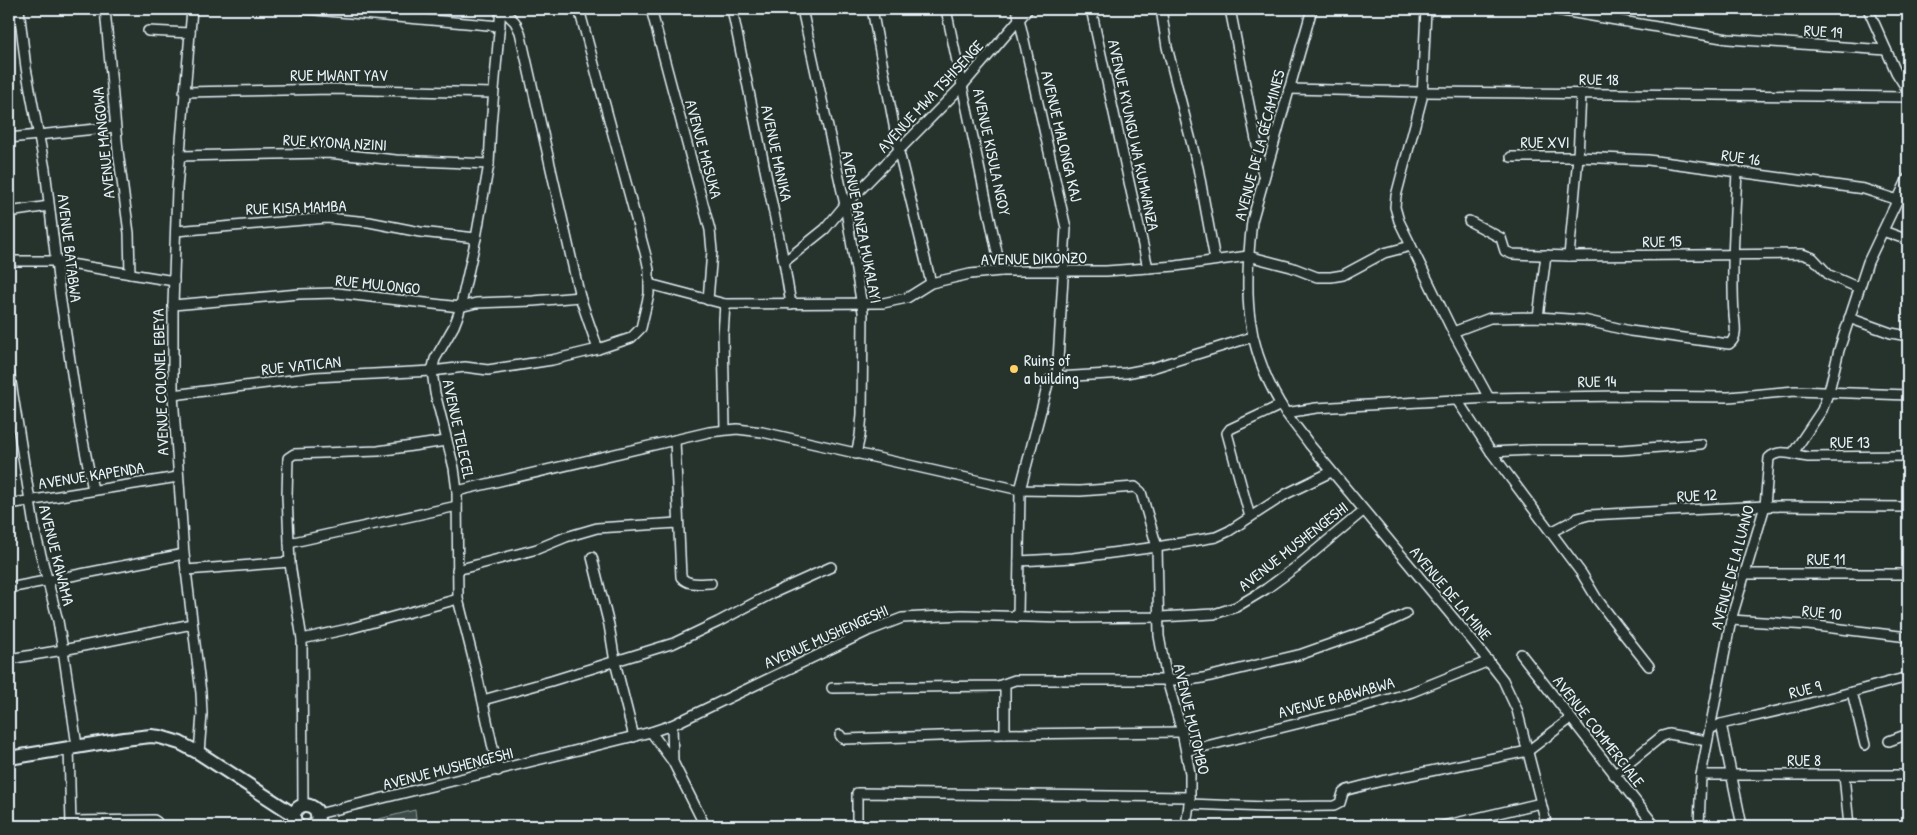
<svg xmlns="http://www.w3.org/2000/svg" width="1917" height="835" font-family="'Patrick Hand',sans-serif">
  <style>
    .green { fill: #3e4b47; stroke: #939ea0 }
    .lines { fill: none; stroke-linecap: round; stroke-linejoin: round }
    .street-casing { stroke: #e8f1f8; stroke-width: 12 }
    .secondary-casing { stroke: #e8f1f8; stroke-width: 16 }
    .street { stroke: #26332d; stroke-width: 9 }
    .secondary { stroke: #26332d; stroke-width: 12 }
    .poi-dot { fill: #ffd166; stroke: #26332d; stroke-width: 2 }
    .labels { text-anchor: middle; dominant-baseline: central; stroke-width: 4; stroke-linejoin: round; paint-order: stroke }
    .street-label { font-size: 16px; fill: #e8f1f8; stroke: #26332d }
    .poi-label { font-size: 16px; fill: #e8f1f8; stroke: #26332d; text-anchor: start }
  </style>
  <rect width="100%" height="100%" fill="#26332d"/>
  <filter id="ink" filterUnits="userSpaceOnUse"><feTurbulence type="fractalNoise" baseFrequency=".02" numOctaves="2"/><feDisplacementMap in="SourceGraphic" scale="10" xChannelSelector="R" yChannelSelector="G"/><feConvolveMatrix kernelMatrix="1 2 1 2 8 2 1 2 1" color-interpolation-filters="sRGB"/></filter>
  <g filter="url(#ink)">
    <polygon class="green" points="415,810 417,826 351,826"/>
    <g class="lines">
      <g class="street-casing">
        <g id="street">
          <polyline points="19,9 26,68 45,169 60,295 80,426 93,490"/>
          <polyline points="105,9 118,151 129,233 130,274"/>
          <polyline points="192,9 177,189 173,305 173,395 184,554 201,693 202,714 199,753"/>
          <polyline points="304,9 500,26"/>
          <polyline points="502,9 515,22 520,32 580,297 598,349"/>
          <polyline points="651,9 710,230 712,251 708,300"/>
          <polyline points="732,9 784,262 791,304"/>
          <polyline points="802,9 845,205 863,312 862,414 860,436 856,454"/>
          <polyline points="872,9 899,152 931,283"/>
          <polyline points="946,9 1001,271"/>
          <polyline points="1017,9 1066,228 1057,377"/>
          <polyline points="1091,9 1148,268"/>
          <polyline points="1161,9 1167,47 1198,168 1215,260"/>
          <polyline points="1230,9 1263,175"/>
          <path d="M 1312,9 L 1252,221 C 1244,291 1244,343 1281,405 C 1289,419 1301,432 1310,445 L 1475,644 L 1503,680 L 1517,710 L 1547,826"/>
          <polyline points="1426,9 1422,98 1396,196 1395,207 1399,221 1453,332 1489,398"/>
          <polyline points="1551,9 1728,39 1886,50"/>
          <polyline points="1868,9 1896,72 1908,91"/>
          <polyline points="148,31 190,33"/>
          <polyline points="1289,89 1423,92 1908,97"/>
          <polyline points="184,92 332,89 493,93"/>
          <polyline points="9,138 115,127"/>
          <polyline points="179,156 328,153 396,160 489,164"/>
          <polyline points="1511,157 1578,157 1648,160 1864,189 1898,200"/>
          <polyline points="9,212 49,206"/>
          <polyline points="1469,221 1501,238 1505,251 1512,254 1569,256 1802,254 1813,258 1829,275 1859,288"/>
          <polyline points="176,231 327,218 369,222 420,232 476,238"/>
          <polyline points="1883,231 1908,240"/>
          <polyline points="1569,256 1578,157 1581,93"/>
          <polyline points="9,261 52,261 174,281"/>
          <polyline points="784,262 825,229 845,205 963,85 1028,9"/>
          <polyline points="649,284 725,304 883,303 907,298 931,283 970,274 1001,271 1106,271 1176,266 1248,256 1291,267 1317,277 1331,277 1343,275 1384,253 1411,246"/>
          <polyline points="725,304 723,335 725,429"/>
          <polyline points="173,305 299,294 337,293 460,307 476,303 533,301 580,297"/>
          <polyline points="1538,317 1546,255"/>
          <polyline points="1849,318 1891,333 1908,336"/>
          <path d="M 1453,332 L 1490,318 L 1538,317 L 1584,320 L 1630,331 L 1729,344 C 1738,338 1735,325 1734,315 C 1731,268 1735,219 1737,171"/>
          <polyline points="9,370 35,532 58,621 63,650 77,746"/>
          <polyline points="173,395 315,377 432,371 465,367 488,370 552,360 598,349 631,338 641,328 649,294 649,270 646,256 579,9"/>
          <polyline points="1457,400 1491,452 1582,574 1597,599 1619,628 1649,666"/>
          <polyline points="1286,413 1316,408 1489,398 1621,396 1729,397 1795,391 1908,395"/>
          <path d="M 675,440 L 681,577 C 688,586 701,583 711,583"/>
          <polyline points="1491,452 1531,450 1621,450 1701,444"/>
          <polyline points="1793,453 1822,410 1829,391 1839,350 1868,262 1908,178"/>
          <polyline points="457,491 709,432 737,429 762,432 1020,490 1080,491 1135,487 1141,492 1157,547 1159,636 1167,680 1182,732 1190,773 1190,797 1186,826"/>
          <polyline points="9,504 178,477"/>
          <polyline points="1250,517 1227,433 1230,429 1281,405"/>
          <polyline points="1551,532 1578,518 1589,515 1765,506 1908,507"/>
          <polyline points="289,543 457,506"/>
          <polyline points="592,557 609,625 615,662 634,737"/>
          <polyline points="1019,561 1073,558 1157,547 1216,537 1229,531 1286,494 1331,472"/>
          <polyline points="186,570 290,562"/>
          <polyline points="457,570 537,549 566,537 597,528 678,523"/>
          <polyline points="1744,574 1908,574"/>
          <polyline points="9,588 184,554"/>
          <polyline points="1018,617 1020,490 1049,380 1057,377 1126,373 1152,368 1252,337"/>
          <polyline points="1731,620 1808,625 1908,637"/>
          <polyline points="302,639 348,629 458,599"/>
          <polyline points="1521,654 1655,826"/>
          <polyline points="9,659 63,650 192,624"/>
          <polyline points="1005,684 1005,734"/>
          <polyline points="832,688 998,686 1015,680 1188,680 1203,678 1302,654 1376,628 1406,614"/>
          <polyline points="1852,692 1865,745"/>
          <polyline points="483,700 551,681 674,643 718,622 771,594 831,567"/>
          <polyline points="1721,724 1742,826"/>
          <polyline points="672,725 673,761"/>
          <polyline points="1710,729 1721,724 1799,706 1908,677"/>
          <polyline points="651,732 673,762 705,826"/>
          <polyline points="840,735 842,738 845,739 1002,734 1182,732"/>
          <polyline points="1889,741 1908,734"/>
          <polyline points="69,747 71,825"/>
          <polyline points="1186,751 1361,708 1412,692 1489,661"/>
          <polyline points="498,771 476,670 458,599 457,491 454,468 435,393 432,371 435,359 454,326 459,313 476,238 489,164 491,125 501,9"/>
          <polyline points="1614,775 1662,736 1669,734 1707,741"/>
          <polyline points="1701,775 1908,775"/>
          <polyline points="1844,775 1849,826"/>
          <polyline points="1189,804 1266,807 1334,806 1340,803 1343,793 1347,790 1382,781 1528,751 1570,719"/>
          <polyline points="303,805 302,639 290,564 287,496 288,458 294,454 378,451 446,441"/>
          <polyline points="318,814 651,732 672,725 868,631 902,618 962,615 1065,618 1160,617 1214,614 1236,607 1266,589 1296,567 1363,511"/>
          <polyline points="71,821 154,820 157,822 157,826"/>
          <polyline points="857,826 857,793 1190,797"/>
          <polyline points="1443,826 1541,803"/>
          <path d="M 1699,826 L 1701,775 L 1731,620 L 1765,506 L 1769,458 C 1780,447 1798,457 1810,457 L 1908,456"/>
        </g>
      </g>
      <g class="secondary-casing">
        <g id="secondary">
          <polyline points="9,758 124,739 151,736 160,737 180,743 199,753 293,814"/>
          <path d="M 298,826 C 286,813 303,797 316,810 L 318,819 L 313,826"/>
        </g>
      </g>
      <use href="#street" class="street"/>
      <use href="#secondary" class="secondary"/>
    </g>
  </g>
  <circle class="poi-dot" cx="1014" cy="369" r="5"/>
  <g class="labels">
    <g class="street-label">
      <text transform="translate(1823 31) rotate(4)">RUE 19</text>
      <text x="339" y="75">RUE MWANT YAV</text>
      <text transform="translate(1599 79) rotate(1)">RUE 18</text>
      <text transform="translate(930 96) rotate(-47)">AVENUE MWA TSHISENGE</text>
      <text transform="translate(1134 135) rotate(78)">AVENUE KYUNGU WA KUMWANZA</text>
      <text transform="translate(1062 136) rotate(77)">AVENUE MALONGA KAJ</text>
      <text transform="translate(335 142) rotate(3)">RUE KYONA NZINI</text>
      <text x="1545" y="142">RUE XVI</text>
      <text transform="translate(103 143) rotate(-96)">AVENUE MANGOWA</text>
      <text transform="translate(1259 145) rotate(-75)">AVENUE DE LA GÉCAMINES</text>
      <text transform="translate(704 149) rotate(75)">AVENUE MASUKA</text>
      <text transform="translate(992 152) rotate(78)">AVENUE KISULA NGOY</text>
      <text transform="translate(777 153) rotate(78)">AVENUE MANIKA</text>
      <text transform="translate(1741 157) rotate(8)">RUE 16</text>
      <text transform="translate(296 207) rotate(-2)">RUE KISA MAMBA</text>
      <text transform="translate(862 227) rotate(79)">AVENUE BANZA MUKALAYI</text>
      <text transform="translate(1662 241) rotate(-1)">RUE 15</text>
      <text transform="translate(70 248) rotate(83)">AVENUE BATABWA</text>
      <text transform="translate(1034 258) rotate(-1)">AVENUE DIKONZO</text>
      <text transform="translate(378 284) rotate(6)">RUE MULONGO</text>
      <text transform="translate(301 365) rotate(-6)">RUE VATICAN</text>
      <text transform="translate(1597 381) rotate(-1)">RUE 14</text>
      <text transform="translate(160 382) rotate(-92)">AVENUE COLONEL EBEYA</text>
      <text transform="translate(459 429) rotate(78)">AVENUE TELECEL</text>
      <text x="1850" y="442">RUE 13</text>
      <text transform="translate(91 475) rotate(-9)">AVENUE KAPENDA</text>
      <text transform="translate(1697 495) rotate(-3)">RUE 12</text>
      <text transform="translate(1293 546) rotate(-38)">AVENUE MUSHENGESHI</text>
      <text transform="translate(57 555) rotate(76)">AVENUE KAWAMA</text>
      <text x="1826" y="559">RUE 11</text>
      <text transform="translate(1732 567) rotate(-75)">AVENUE DE LA LUANO</text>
      <text transform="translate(1451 593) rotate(50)">AVENUE DE LA MINE</text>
      <text transform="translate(1822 612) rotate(6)">RUE 10</text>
      <text transform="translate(826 636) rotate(-24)">AVENUE MUSHENGESHI</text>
      <text transform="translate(1805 689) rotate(-14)">RUE 9</text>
      <text transform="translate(1336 697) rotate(-15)">AVENUE BABWABWA</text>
      <text transform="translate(1192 719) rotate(77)">AVENUE MUTOMBO</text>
      <text transform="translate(1599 731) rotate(52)">AVENUE COMMERCIALE</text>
      <text x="1804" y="760">RUE 8</text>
      <text transform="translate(448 768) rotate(-14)">AVENUE MUSHENGESHI</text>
    </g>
    <g class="poi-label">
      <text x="1024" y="360">Ruins of<tspan x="1024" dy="18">a building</tspan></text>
    </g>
  </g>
  <rect width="1917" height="835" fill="none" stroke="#26332d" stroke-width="30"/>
  <rect x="15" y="15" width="1887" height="805" fill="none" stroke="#e8f1f8" stroke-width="2" filter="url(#ink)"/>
</svg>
